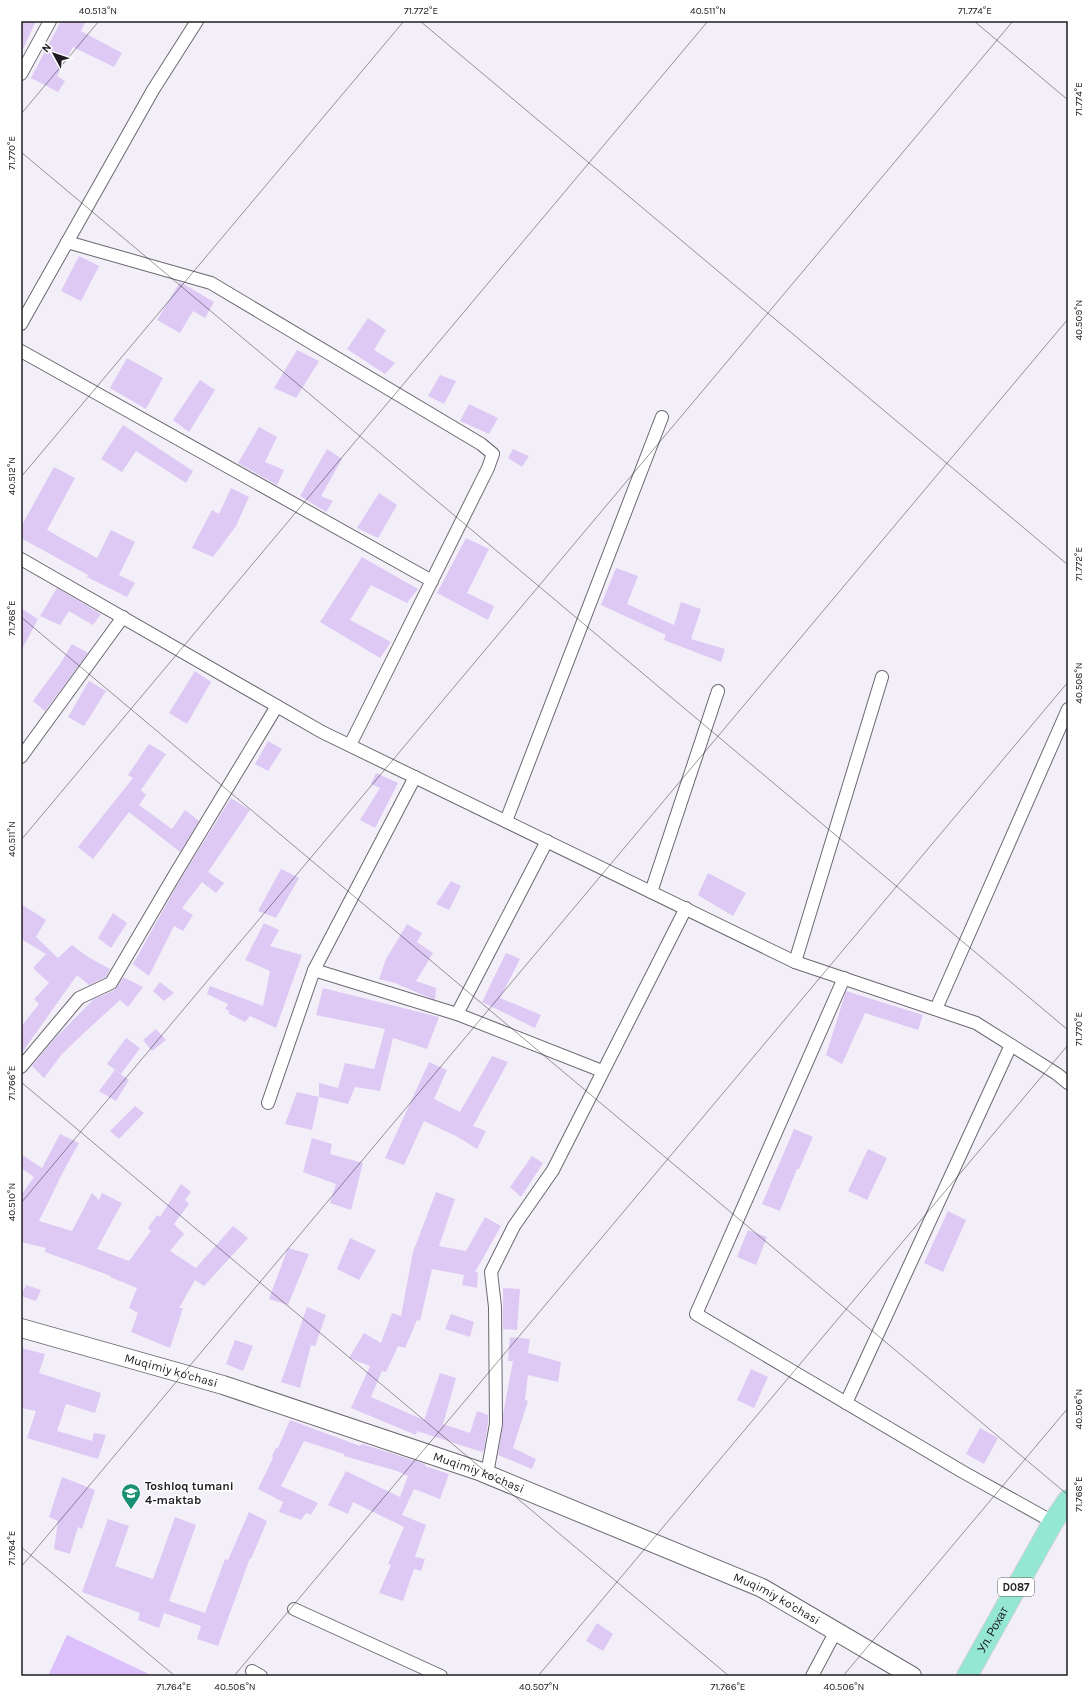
<svg xmlns="http://www.w3.org/2000/svg" width="1089" height="1697" font-family="Karla,sans-serif">
  <style>
    .green { fill: #dbc0fb }
    .building { fill: #ddc9f4 }
    .lines { fill: none; stroke-linecap: round; stroke-linejoin: round }
    .street-casing { stroke: #6c6871; stroke-width: 14 }
    .secondary-casing { stroke: #6c6871; stroke-width: 20 }
    .primary-casing { stroke: #d2d2d2; stroke-width: 22 }
    .street { stroke: #fff; stroke-width: 12 }
    .secondary { stroke: #fff; stroke-width: 18 }
    .primary { stroke: #94e7d1; stroke-width: 20 }
    .ticks { fill: none; stroke: #1e1c20; stroke-width: 1; stroke-opacity: 0.45 }
    .labels { text-anchor: middle; dominant-baseline: central; stroke-width: 3; stroke-linejoin: round; paint-order: stroke }
    .shield { fill: #fefefe; stroke: #616063; stroke-width: 1 }
    .shield-label { font-size: 11px; font-weight: bold; fill: #1e1c20 }
    .street-label { font-size: 12px; fill: #1e1c20; stroke: #fefefe }
    .poi-label { font-size: 12px; font-weight: bold; fill: #1e1c20; stroke: #fefefe; text-anchor: start }
    .neatline { fill: none; stroke: #1e1c20; stroke-width: 1.5 }
    .ticks-label { font-size: 10px; text-anchor: middle; fill: #1e1c20 }
  </style>
  <rect width="100%" height="100%" fill="#f3eff9"/>
  <polygon class="green" points="67,1635 153,1676 48,1676"/>
  <g class="building">
    <polygon points="21,21 36,21 21,53"/>
    <polygon points="61,21 86,21 81,31 122,53 114,67 73,47 57,76 65,81 58,92 31,78"/>
    <polygon points="79,256 99,266 81,301 61,291"/>
    <polygon points="180,282 214,302 205,318 193,311 180,333 157,320"/>
    <polygon points="368,318 386,330 374,350 395,363 385,374 347,349"/>
    <polygon points="297,350 319,361 296,398 274,388"/>
    <polygon points="127,358 163,378 146,409 110,388"/>
    <polygon points="440,375 456,381 444,404 428,396"/>
    <polygon points="200,380 215,390 189,432 173,420"/>
    <polygon points="469,404 498,418 489,434 460,421"/>
    <polygon points="123,425 193,471 186,483 136,451 122,472 101,459"/>
    <polygon points="259,427 277,437 265,462 284,470 277,485 238,463"/>
    <polygon points="327,449 342,459 321,496 333,501 326,512 300,496"/>
    <polygon points="513,449 529,456 522,467 508,458"/>
    <polygon points="54,467 75,478 47,530 97,558 111,530 135,542 119,575 135,583 127,597 87,577 88,575 21,538 21,527"/>
    <polygon points="231,488 249,497 236,526 213,557 192,548 212,510 219,514"/>
    <polygon points="379,493 397,505 378,538 357,528"/>
    <polygon points="466,538 489,549 467,593 494,606 488,620 437,593"/>
    <polygon points="362,557 418,589 407,603 371,585 350,620 391,642 380,658 320,622"/>
    <polygon points="616,568 638,576 627,604 674,625 681,602 701,609 691,639 725,649 721,662 664,640 666,635 601,605"/>
    <polygon points="57,588 101,614 93,625 69,611 60,625 40,616"/>
    <polygon points="21,608 38,619 21,651"/>
    <polygon points="72,644 88,653 45,711 33,701 60,664"/>
    <polygon points="195,671 211,682 187,724 169,713"/>
    <polygon points="89,681 106,691 84,726 68,717"/>
    <polygon points="268,741 282,749 268,771 255,764"/>
    <polygon points="149,744 166,754 141,790 146,795 139,805 172,829 185,810 199,821 180,852 129,812 93,859 78,847 133,778 128,775"/>
    <polygon points="376,773 398,783 375,828 360,820 380,788 371,784"/>
    <polygon points="231,798 250,810 208,872 224,883 216,893 202,882 182,908 193,915 183,931 174,926 149,976 133,964 180,880"/>
    <polygon points="281,869 299,878 276,918 258,911"/>
    <polygon points="708,873 746,893 733,916 698,895"/>
    <polygon points="451,881 461,886 449,910 436,904"/>
    <polygon points="21,904 46,920 36,937 58,958 72,945 88,957 110,969 106,977 89,985 77,975 21,1054 21,1027 39,1004 34,999 49,983 33,968 46,954 21,939"/>
    <polygon points="113,913 127,923 111,948 98,938"/>
    <polygon points="264,923 279,930 270,946 302,955 276,1028 250,1016 245,1022 228,1013 230,1011 225,1009 228,1004 207,994 210,986 263,1006 270,971 245,960"/>
    <polygon points="407,924 422,933 417,942 433,953 416,981 436,988 435,1000 395,983 379,979 386,959"/>
    <polygon points="506,953 520,959 500,998 541,1015 535,1028 482,1002"/>
    <polygon points="123,977 143,987 128,1007 120,1000 85,1032 62,1054 44,1078 32,1066 56,1037 94,999 115,990"/>
    <polygon points="160,982 174,993 164,1001 153,991"/>
    <polygon points="323,988 439,1017 427,1049 393,1038 380,1091 355,1087 348,1104 319,1097 319,1083 338,1088 345,1063 374,1069 385,1029 316,1015"/>
    <polygon points="846,991 923,1015 918,1030 865,1013 842,1064 826,1055"/>
    <polygon points="156,1029 166,1040 152,1051 143,1040"/>
    <polygon points="126,1038 140,1048 121,1074 107,1064"/>
    <polygon points="492,1056 508,1062 473,1126 486,1131 477,1149 458,1137 424,1121 404,1165 385,1158 429,1062 447,1070 434,1099 460,1112"/>
    <polygon points="115,1070 129,1080 116,1101 99,1091"/>
    <polygon points="297,1092 319,1097 312,1130 285,1124"/>
    <polygon points="135,1106 144,1113 119,1139 110,1131"/>
    <polygon points="794,1129 813,1137 799,1169 797,1169 780,1211 762,1204"/>
    <polygon points="60,1134 79,1143 65,1168 39,1221 72,1231 92,1193 99,1200 102,1193 122,1203 97,1249 129,1261 151,1231 148,1228 157,1215 160,1217 181,1184 191,1192 185,1200 189,1204 174,1224 184,1234 170,1251 196,1268 233,1226 248,1238 204,1286 195,1280 179,1308 183,1308 170,1348 131,1332 138,1313 129,1308 137,1288 110,1277 111,1276 45,1252 46,1248 21,1242 21,1195 34,1177 21,1168 21,1154 42,1168"/>
    <polygon points="312,1138 332,1144 330,1154 363,1163 351,1210 330,1203 336,1184 303,1172"/>
    <polygon points="868,1149 887,1158 867,1200 848,1191"/>
    <polygon points="532,1156 543,1163 521,1197 510,1187"/>
    <polygon points="436,1192 455,1199 439,1246 466,1251 485,1217 501,1226 475,1272 478,1272 477,1288 462,1285 464,1275 432,1269 420,1321 417,1320 405,1348 398,1346 386,1372 382,1371 371,1397 424,1420 440,1373 456,1378 443,1424 470,1433 477,1411 488,1415 488,1423 484,1449 482,1452 417,1431 416,1435 351,1408 370,1366 349,1358 364,1333 381,1343 392,1313 401,1316 413,1252"/>
    <polygon points="948,1211 966,1220 943,1272 924,1263"/>
    <polygon points="748,1230 767,1237 756,1265 737,1257"/>
    <polygon points="350,1238 376,1250 359,1280 337,1269"/>
    <polygon points="288,1248 309,1254 288,1305 269,1299"/>
    <polygon points="26,1285 41,1290 36,1301 21,1296"/>
    <polygon points="503,1288 520,1289 517,1330 503,1329"/>
    <polygon points="307,1307 326,1315 315,1346 311,1345 300,1388 281,1382"/>
    <polygon points="451,1314 474,1322 470,1337 445,1329"/>
    <polygon points="510,1337 530,1339 528,1353 561,1362 558,1382 528,1375 525,1400 528,1401 513,1448 536,1459 532,1469 498,1455 503,1425 503,1414 513,1361 508,1361"/>
    <polygon points="235,1340 253,1346 243,1371 226,1364"/>
    <polygon points="21,1348 45,1354 39,1373 101,1393 95,1413 66,1404 57,1431 92,1441 94,1433 106,1435 98,1459 27,1438 36,1411 21,1408"/>
    <polygon points="751,1369 768,1377 754,1408 737,1400"/>
    <polygon points="290,1420 360,1446 362,1444 425,1464 425,1466 449,1474 440,1499 414,1489 402,1515 426,1525 415,1557 425,1559 421,1571 414,1569 403,1601 379,1593 391,1565 388,1564 404,1527 353,1502 348,1514 328,1505 346,1471 400,1497 408,1476 397,1471 344,1456 344,1454 304,1441 281,1486 318,1503 311,1515 306,1513 301,1520 279,1512 283,1502 258,1489 273,1458 272,1456 276,1448 278,1448"/>
    <polygon points="980,1428 998,1438 984,1464 966,1454"/>
    <polygon points="62,1477 95,1490 82,1529 78,1527 70,1554 54,1549 58,1521 49,1517"/>
    <polygon points="249,1512 267,1521 251,1559 250,1558 218,1646 197,1639 201,1626 164,1613 159,1628 138,1620 140,1613 82,1592 108,1519 129,1526 115,1566 153,1579 175,1517 196,1525 169,1601 205,1613 225,1559 228,1560"/>
    <polygon points="597,1623 613,1634 603,1651 586,1641"/>
  </g>
  <g class="lines">
    <g class="street-casing">
      <g id="street">
        <polyline points="21,74 50,21"/>
        <polyline points="67,242 211,283 481,444 493,454 488,468 350,745"/>
        <polyline points="21,324 153,90 197,21"/>
        <polyline points="21,351 432,581"/>
        <polyline points="21,559 322,732 795,962 976,1023 1057,1074 1068,1083"/>
        <polyline points="21,757 123,617"/>
        <polyline points="506,821 662,417"/>
        <polyline points="651,892 718,691"/>
        <polyline points="795,962 882,677"/>
        <polyline points="314,970 457,1014 602,1071"/>
        <polyline points="844,978 696,1314 963,1472 1053,1522"/>
        <polyline points="936,1009 1068,709"/>
        <polyline points="457,1014 547,841"/>
        <polyline points="21,1067 79,998 111,983 174,876 277,706"/>
        <polyline points="268,1103 314,970 415,777"/>
        <polyline points="846,1403 1011,1045"/>
        <polyline points="487,1474 496,1424 495,1307 491,1272 514,1226 553,1170 686,908"/>
        <polyline points="294,1609 441,1676"/>
        <polyline points="252,1671 261,1676"/>
        <polyline points="812,1676 836,1631"/>
      </g>
    </g>
    <g class="secondary-casing">
      <g id="secondary">
        <path id="s1" d="M 21,1328 L 223,1385 L 479,1471 L 762,1588 L 912,1676"/>
      </g>
    </g>
    <g class="primary-casing">
      <g id="primary">
        <path id="s2" d="M 967,1676 L 1053,1522 L 1068,1500"/>
      </g>
    </g>
    <use href="#street" class="street"/>
    <use href="#secondary" class="secondary"/>
    <use href="#primary" class="primary"/>
  </g>
  <path class="ticks" d="M 420,21 L 1068,565M 974,21 L 1068,100M 21,114 L 99,21M 21,152 L 1068,1030M 21,477 L 404,21M 21,617 L 1068,1495M 21,840 L 708,21M 21,1082 L 729,1676M 21,1203 L 1013,21M 21,1547 L 175,1676M 21,1567 L 1068,319M 234,1676 L 1068,682M 538,1676 L 1068,1045M 843,1676 L 1068,1408"/>
  <defs>
    <g id="school-pin" transform="scale(1)"><path d="M0 17L-7.5 6A9.5 9.5 0 1 1 7.5 6Z" fill="#1a9175" stroke="#fefefe"/><path d="M0-5L7-2L0 1L-7-2ZM-4 1L0 2.5L4 1V4Q0 6-4 4Z" fill="#fff"/></g>
  </defs>
  <g fill-rule="evenodd">
    <use href="#school-pin" x="131" y="1493"/>
  </g>
  <g class="labels">
    <rect class="shield" x="998" y="1578" width="36" height="18" rx="3"/>
    <g class="shield-label">
      <text x="1016" y="1587">D087</text>
    </g>
    <g class="street-label">
      <text stroke="none"><textPath href="#s1" startOffset="156">Muqimiy ko'chasi</textPath></text>
      <text stroke="none"><textPath href="#s1" startOffset="480">Muqimiy ko'chasi</textPath></text>
      <text stroke="none"><textPath href="#s1" startOffset="804">Muqimiy ko'chasi</textPath></text>
      <text stroke="none"><textPath href="#s2" startOffset="53">Ул. Рохат</textPath></text>
    </g>
    <g class="poi-label">
      <text x="145" y="1486">Toshloq tumani<tspan x="145" dy="14">4-maktab</tspan></text>
    </g>
  </g>
  <rect width="1089" height="1697" fill="none" stroke="#fefefe" stroke-width="44"/>
  <g transform="translate(54 54) rotate(310)" stroke="#fefefe" stroke-width="3" paint-order="stroke">
  <path d="M0-3L7 15L0 10L-7 15Z" fill="#1e1c20"/>
  <text y="-6" font-size="11" font-weight="bold" text-anchor="middle" fill="#1e1c20">N</text>
  </g>
  <rect x="22" y="22" width="1045" height="1653" class="neatline"/>
  <g class="ticks-label">
    <text x="98" y="14">40.513°N</text>
    <text x="421" y="14">71.772°E</text>
    <text x="708" y="14">40.511°N</text>
    <text x="975" y="14">71.774°E</text>
    <text transform="translate(1078 99) rotate(-90)" y="4">71.774°E</text>
    <text transform="translate(11 153) rotate(-90)" y="4">71.770°E</text>
    <text transform="translate(1078 320) rotate(-90)" y="4">40.509°N</text>
    <text transform="translate(11 476) rotate(-90)" y="4">40.512°N</text>
    <text transform="translate(1078 564) rotate(-90)" y="4">71.772°E</text>
    <text transform="translate(11 618) rotate(-90)" y="4">71.768°E</text>
    <text transform="translate(1078 683) rotate(-90)" y="4">40.508°N</text>
    <text transform="translate(11 839) rotate(-90)" y="4">40.511°N</text>
    <text transform="translate(1078 1029) rotate(-90)" y="4">71.770°E</text>
    <text transform="translate(11 1083) rotate(-90)" y="4">71.766°E</text>
    <text transform="translate(11 1202) rotate(-90)" y="4">40.510°N</text>
    <text transform="translate(1078 1409) rotate(-90)" y="4">40.506°N</text>
    <text transform="translate(1078 1494) rotate(-90)" y="4">71.768°E</text>
    <text transform="translate(11 1548) rotate(-90)" y="4">71.764°E</text>
    <text x="174" y="1690">71.764°E</text>
    <text x="235" y="1690">40.508°N</text>
    <text x="539" y="1690">40.507°N</text>
    <text x="728" y="1690">71.766°E</text>
    <text x="844" y="1690">40.506°N</text>
  </g>
</svg>
